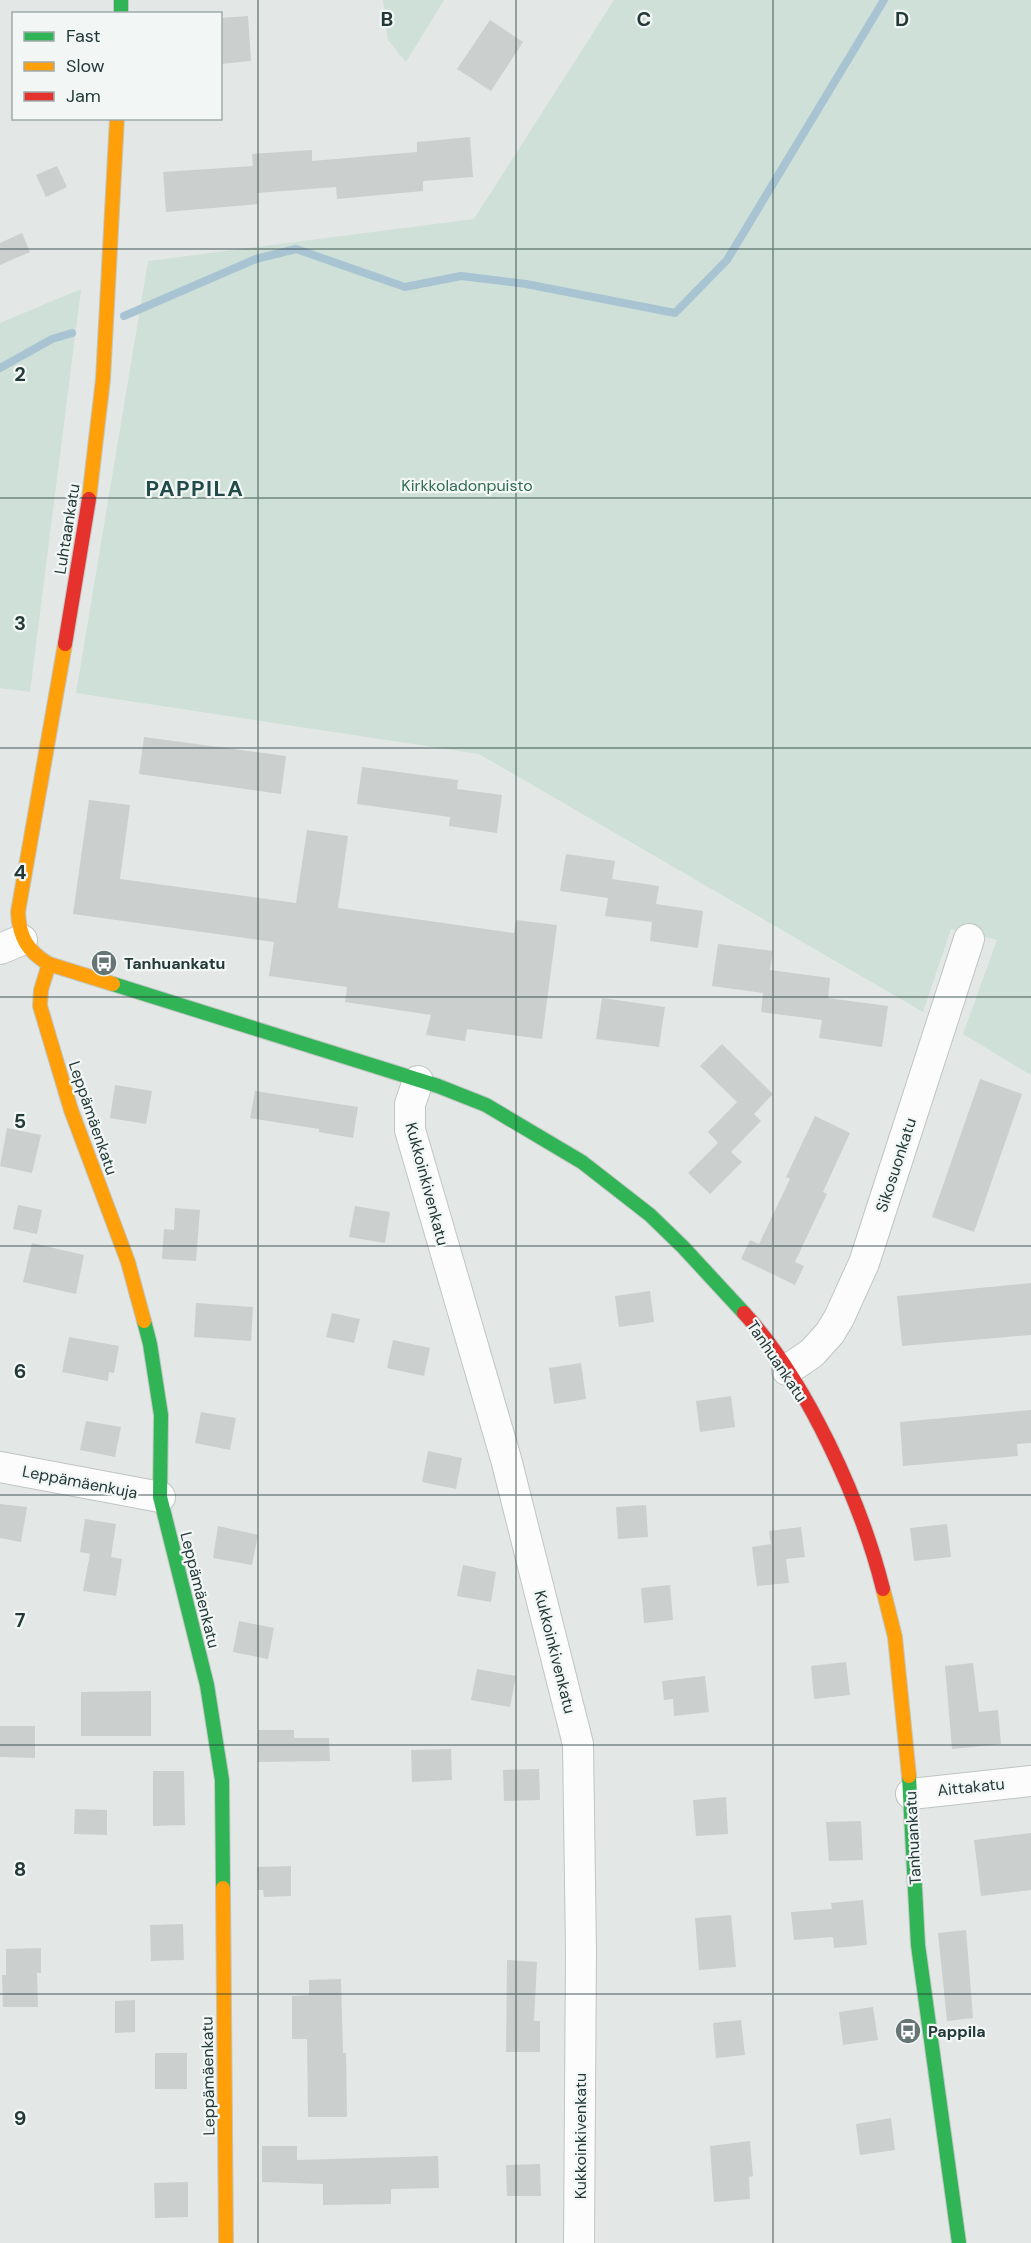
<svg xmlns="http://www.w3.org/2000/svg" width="1031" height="2243" font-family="'DM Sans',sans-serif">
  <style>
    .green { fill: #cee0d7 }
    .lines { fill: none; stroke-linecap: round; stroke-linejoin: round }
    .stream { stroke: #a8c4d3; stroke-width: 8 }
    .building { fill: #cbcfce }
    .street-casing { stroke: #c0c5c4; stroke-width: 32 }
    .fast-casing { stroke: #c0c6c4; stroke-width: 16 }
    .slow-casing { stroke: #c0c6c4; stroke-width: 16 }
    .jam-casing { stroke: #c0c6c4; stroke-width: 16 }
    .street { stroke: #fbfcfb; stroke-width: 30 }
    .fast { stroke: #30b455; stroke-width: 14 }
    .slow { stroke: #ff9f0a; stroke-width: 14 }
    .jam { stroke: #e5322d; stroke-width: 14 }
    .grid { fill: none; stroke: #233938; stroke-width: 1.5; stroke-opacity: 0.55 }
    .labels { text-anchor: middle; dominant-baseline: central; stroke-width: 4.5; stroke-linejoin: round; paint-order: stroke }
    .park-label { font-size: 16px; fill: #316c55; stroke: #f2f7f6 }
    .street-label { font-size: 16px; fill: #233938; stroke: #f2f7f6 }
    .poi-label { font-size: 16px; font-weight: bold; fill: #233938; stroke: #f2f7f6; text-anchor: start }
    .district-label { font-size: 22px; font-weight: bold; letter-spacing: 1.5px; fill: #214a48; stroke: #f2f7f6 }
    .grid-label { font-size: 20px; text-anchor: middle; font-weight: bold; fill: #233938; stroke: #f2f7f6; stroke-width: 4.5; stroke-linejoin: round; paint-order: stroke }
  </style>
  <rect width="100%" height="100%" fill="#e3e8e7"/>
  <g class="green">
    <polygon points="383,0 444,0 406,62 388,40"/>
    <polygon points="614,0 1031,0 1031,1075 963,1034 997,940 951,929 923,1012 479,754 76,693 148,261 474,219"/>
    <polygon points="81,289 30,692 0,688 0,323"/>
  </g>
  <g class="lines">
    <g class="stream">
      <polyline points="124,316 256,259 296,249 405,287 461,276 526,284 675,313 727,260 884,0"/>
      <polyline points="0,368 52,339 72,333"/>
    </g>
  </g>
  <g class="building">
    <polygon points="248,16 251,61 220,64 220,18"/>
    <polygon points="490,20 523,42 491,91 457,69"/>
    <polygon points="470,137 473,177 423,181 423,191 337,199 336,187 257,193 258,204 166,212 163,172 253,166 252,154 312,150 312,161 417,152 417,142"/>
    <polygon points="57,166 67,187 46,197 36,175"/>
    <polygon points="22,233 30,252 0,265 0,243"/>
    <polygon points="144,737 286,756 281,794 139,774"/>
    <polygon points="362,767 458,780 457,789 502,795 497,833 449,826 450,817 357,804"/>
    <polygon points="89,800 130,805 120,879 296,903 307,830 348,836 338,908 514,933 516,920 557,925 542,1039 467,1029 465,1041 426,1035 431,1015 345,1002 347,987 269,976 274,942 73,914"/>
    <polygon points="566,854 615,861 612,879 659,886 656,904 703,911 698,948 650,941 652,922 605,916 608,898 560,891"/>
    <polygon points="718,944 773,951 770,970 830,978 828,998 888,1006 882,1047 819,1038 822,1020 761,1012 763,993 712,986"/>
    <polygon points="602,998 665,1007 659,1047 596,1039"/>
    <polygon points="722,1044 773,1094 754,1114 761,1121 731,1152 742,1162 710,1194 688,1173 718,1143 708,1132 737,1102 700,1066"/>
    <polygon points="980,1079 1022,1094 974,1232 932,1217"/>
    <polygon points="115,1085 152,1091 146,1124 110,1118"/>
    <polygon points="255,1091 358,1107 353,1138 319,1132 319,1129 250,1118"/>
    <polygon points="815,1116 850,1133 823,1192 827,1194 795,1262 804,1266 795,1285 741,1259 750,1240 759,1244 790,1179 786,1177"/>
    <polygon points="7,1128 41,1135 32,1173 0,1166"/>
    <polygon points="18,1205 42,1210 37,1234 13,1229"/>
    <polygon points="355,1206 390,1212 385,1243 349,1237"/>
    <polygon points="175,1208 200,1210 196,1261 162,1259 164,1229 174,1230"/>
    <polygon points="32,1243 84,1255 76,1294 23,1282"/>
    <polygon points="1031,1283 1031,1335 902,1346 897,1296"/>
    <polygon points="650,1291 654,1322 619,1327 615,1296"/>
    <polygon points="196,1303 253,1307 251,1341 194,1337"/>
    <polygon points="332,1313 360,1319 354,1343 326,1337"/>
    <polygon points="69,1337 119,1346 114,1373 109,1372 108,1381 62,1372"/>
    <polygon points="393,1340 430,1348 424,1376 387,1368"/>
    <polygon points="581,1363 586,1399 554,1404 549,1368"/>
    <polygon points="731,1396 735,1427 700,1432 696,1401"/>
    <polygon points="1031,1410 1031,1443 1017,1444 1018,1456 903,1466 900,1422"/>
    <polygon points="201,1412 236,1418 230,1450 195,1443"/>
    <polygon points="86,1421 121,1427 115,1457 80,1450"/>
    <polygon points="428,1451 462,1458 456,1489 422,1482"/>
    <polygon points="0,1504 27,1507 21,1542 0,1538"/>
    <polygon points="646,1505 648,1537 618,1539 616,1507"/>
    <polygon points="85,1519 116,1524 111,1557 122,1559 116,1596 83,1591 90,1554 80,1552"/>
    <polygon points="947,1524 951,1557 914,1561 910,1528"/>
    <polygon points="218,1526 258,1535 252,1565 213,1558"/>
    <polygon points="801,1527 805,1557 786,1559 789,1583 757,1586 752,1547 771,1544 769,1531"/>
    <polygon points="463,1565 496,1572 491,1602 457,1596"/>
    <polygon points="670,1585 673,1620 644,1623 641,1588"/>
    <polygon points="239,1621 274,1628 268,1659 233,1652"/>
    <polygon points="846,1662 850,1695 814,1699 811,1666"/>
    <polygon points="973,1663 979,1712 998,1710 1001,1744 952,1749 945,1666"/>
    <polygon points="477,1669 516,1676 510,1707 471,1700"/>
    <polygon points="705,1676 709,1712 674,1716 673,1699 664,1700 662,1681"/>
    <polygon points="151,1691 151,1736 81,1736 81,1692"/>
    <polygon points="0,1726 35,1726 35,1758 0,1757"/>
    <polygon points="258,1730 294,1730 294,1738 329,1738 330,1761 258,1762"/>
    <polygon points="451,1749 452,1780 412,1782 411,1750"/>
    <polygon points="539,1769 540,1800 504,1801 503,1770"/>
    <polygon points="153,1771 184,1771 185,1825 153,1826"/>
    <polygon points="726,1797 728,1834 696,1836 693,1800"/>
    <polygon points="75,1809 107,1810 107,1835 74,1834"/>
    <polygon points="861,1821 863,1860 829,1861 826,1822"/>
    <polygon points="1031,1833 1031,1890 981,1896 974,1840"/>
    <polygon points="291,1866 291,1896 264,1897 263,1890 258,1890 257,1867"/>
    <polygon points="863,1900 867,1945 834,1948 833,1937 794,1940 791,1912 832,1909 831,1903"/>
    <polygon points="731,1915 736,1967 699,1970 695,1918"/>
    <polygon points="183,1924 184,1960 151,1961 150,1925"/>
    <polygon points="966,1930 973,2018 947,2021 938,1933"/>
    <polygon points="41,1948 41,1973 37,1973 38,2007 3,2007 2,1975 6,1975 6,1949"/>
    <polygon points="507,1960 537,1962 534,2021 540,2021 540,2052 506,2052"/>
    <polygon points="341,1979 343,2053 346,2053 347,2117 308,2117 307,2039 292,2039 292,1996 309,1995 309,1980"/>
    <polygon points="135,2000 135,2032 115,2033 115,2001"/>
    <polygon points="873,2007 878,2040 843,2045 839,2012"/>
    <polygon points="741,2020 745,2055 716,2058 713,2023"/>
    <rect x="155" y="2053" width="32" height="36"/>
    <polygon points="891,2118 895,2150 860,2155 856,2124"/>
    <polygon points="750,2141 753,2176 749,2177 750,2199 714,2202 710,2146"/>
    <polygon points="262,2146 297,2146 297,2160 438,2156 439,2188 391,2189 391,2204 323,2205 323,2184 262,2182"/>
    <polygon points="540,2164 541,2196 507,2196 506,2165"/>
    <polygon points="188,2182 188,2217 155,2218 154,2183"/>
  </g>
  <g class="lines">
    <g class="street-casing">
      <g id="street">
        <polyline points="0,949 22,940"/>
        <polyline points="418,1081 410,1104 410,1130 506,1459 578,1744 581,1951 579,2243"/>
        <polyline points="787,1370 812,1353 830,1333 839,1318 864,1263 969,939"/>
        <polyline points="0,1467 160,1497"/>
        <polyline points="911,1794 1031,1781"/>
      </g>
    </g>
    <g class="fast-casing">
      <g id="fast">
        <polyline points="121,0 121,14"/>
        <polyline points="113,984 438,1086 486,1105 582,1162 650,1215 683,1247 744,1313"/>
        <polyline points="144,1321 150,1344 161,1415 160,1497 207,1685 222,1780 223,1888"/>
        <polyline points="909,1776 918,1945 959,2243"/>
      </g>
    </g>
    <g class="slow-casing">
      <g id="slow">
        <polyline points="89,499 103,379 117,118"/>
        <path d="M 65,644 L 18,912 C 19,937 28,952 49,964 L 113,984"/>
        <polyline points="49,964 41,990 40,1006 71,1110 128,1262 144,1321"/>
        <polyline points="883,1589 895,1637 909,1776"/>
        <polyline points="223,1888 226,2243"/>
      </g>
    </g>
    <g class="jam-casing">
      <g id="jam">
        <polyline points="65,644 89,499"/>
        <path d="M 744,1313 C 806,1380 861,1501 883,1589"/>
      </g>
    </g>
    <use href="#street" class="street"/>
    <use href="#fast" class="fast"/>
    <use href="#slow" class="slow"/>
    <use href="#jam" class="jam"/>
  </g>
  <path class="grid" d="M 258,0 L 258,2243M 516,0 L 516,2243M 773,0 L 773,2243M 0,249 L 1031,249M 0,498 L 1031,498M 0,748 L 1031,748M 0,997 L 1031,997M 0,1246 L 1031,1246M 0,1495 L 1031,1495M 0,1745 L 1031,1745M 0,1994 L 1031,1994"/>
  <defs>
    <g id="bus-disc" transform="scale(1.35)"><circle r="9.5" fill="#667675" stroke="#f2f7f6"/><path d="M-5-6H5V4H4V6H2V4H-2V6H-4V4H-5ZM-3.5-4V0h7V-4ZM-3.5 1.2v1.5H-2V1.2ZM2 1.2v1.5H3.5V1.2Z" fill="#fff"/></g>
  </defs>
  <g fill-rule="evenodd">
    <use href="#bus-disc" x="104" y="963"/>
    <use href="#bus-disc" x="908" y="2031"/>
  </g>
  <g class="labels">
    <g class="park-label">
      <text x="467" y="485">Kirkkoladonpuisto</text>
    </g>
    <g class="street-label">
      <text transform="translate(67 529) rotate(-81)">Luhtaankatu</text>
      <text transform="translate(93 1118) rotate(71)">Leppämäenkatu</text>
      <text transform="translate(896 1165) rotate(-72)">Sikosuonkatu</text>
      <text transform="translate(427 1184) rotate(75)">Kukkoinkivenkatu</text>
      <text transform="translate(777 1361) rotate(56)">Tanhuankatu</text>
      <text transform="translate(80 1482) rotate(11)">Leppämäenkuja</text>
      <text transform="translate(200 1590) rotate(76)">Leppämäenkatu</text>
      <text transform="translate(555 1652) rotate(76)">Kukkoinkivenkatu</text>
      <text transform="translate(971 1787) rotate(-6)">Aittakatu</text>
      <text transform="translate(913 1838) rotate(-93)">Tanhuankatu</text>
      <text transform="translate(208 2076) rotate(-91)">Leppämäenkatu</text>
      <text transform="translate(580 2136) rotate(-90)">Kukkoinkivenkatu</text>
    </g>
    <g class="poi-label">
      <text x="124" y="963">Tanhuankatu</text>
      <text x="928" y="2031">Pappila</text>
    </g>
    <g class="district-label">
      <text x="195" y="488">PAPPILA</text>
    </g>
  </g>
  <g class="grid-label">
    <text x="387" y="26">B</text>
    <text x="644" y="26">C</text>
    <text x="902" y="26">D</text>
    <text x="20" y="381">2</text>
    <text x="20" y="630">3</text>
    <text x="20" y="879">4</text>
    <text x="20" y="1128">5</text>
    <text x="20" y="1378">6</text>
    <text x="20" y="1627">7</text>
    <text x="20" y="1876">8</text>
    <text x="20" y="2125">9</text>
  </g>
  <rect x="12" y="12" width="210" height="108" fill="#f2f7f6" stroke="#9fabaa" stroke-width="1.5"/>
  <rect x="24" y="32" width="30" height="9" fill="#30b455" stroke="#9fabaa" stroke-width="1.5"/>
  <text x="66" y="42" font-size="18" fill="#233938">Fast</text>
  <rect x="24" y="62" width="30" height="9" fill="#ff9f0a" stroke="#9fabaa" stroke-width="1.5"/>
  <text x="66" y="72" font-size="18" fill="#233938">Slow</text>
  <rect x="24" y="92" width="30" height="9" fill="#e5322d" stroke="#9fabaa" stroke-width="1.5"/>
  <text x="66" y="102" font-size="18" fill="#233938">Jam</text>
</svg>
